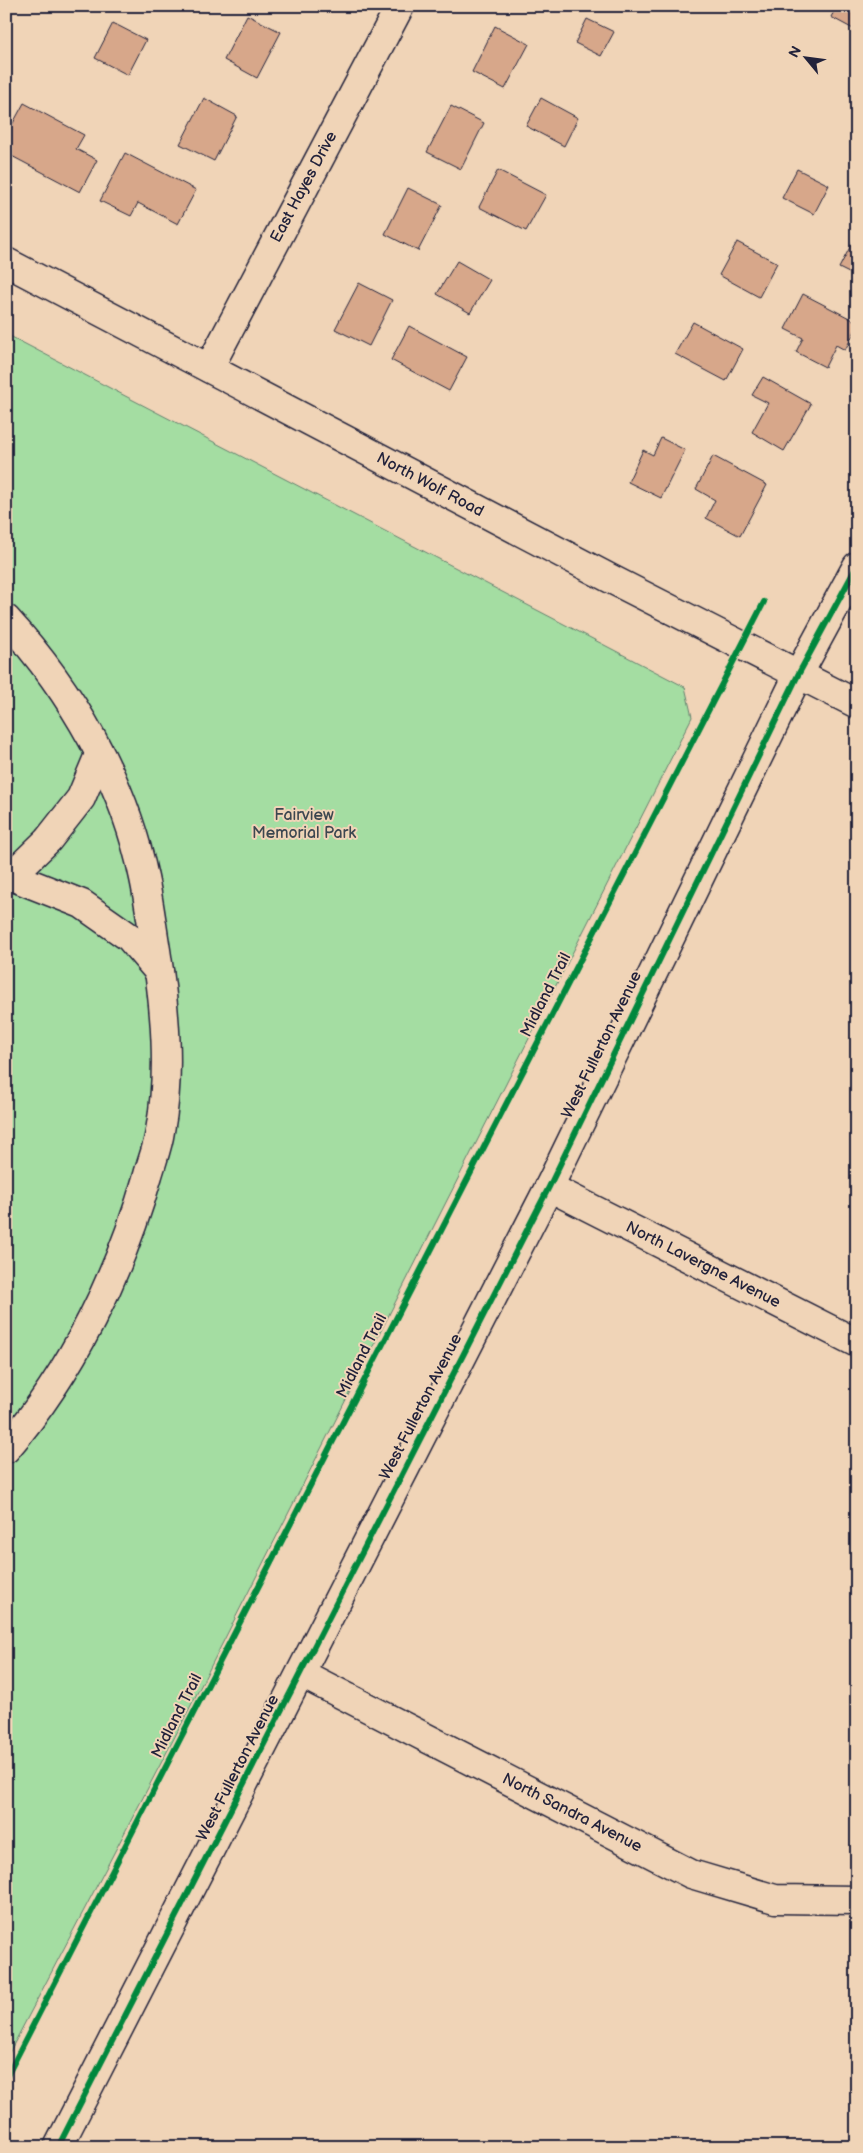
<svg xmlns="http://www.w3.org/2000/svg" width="863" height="2153" font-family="'Balsamiq Sans',sans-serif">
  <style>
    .green { fill: #a4dda2; stroke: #63806e }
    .building { fill: #d7a78a; stroke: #22223b }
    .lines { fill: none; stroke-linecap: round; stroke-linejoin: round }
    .minor-casing { stroke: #22223b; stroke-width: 31 }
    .major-casing { stroke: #22223b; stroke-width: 31 }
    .minor { stroke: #f0d4b7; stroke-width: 28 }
    .major { stroke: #f0d4b7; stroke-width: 28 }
    .cycleway-casing { stroke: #f0d4b7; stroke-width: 9 }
    .cycleway { stroke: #00873e; stroke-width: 6 }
    .labels { text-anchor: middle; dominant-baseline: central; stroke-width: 4; stroke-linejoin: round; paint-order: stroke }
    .street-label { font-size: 16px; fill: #22223b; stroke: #f0d4b7 }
    .park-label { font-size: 16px; fill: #3c4750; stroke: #f0d4b7 }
  </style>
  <rect width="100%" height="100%" fill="#f0d4b7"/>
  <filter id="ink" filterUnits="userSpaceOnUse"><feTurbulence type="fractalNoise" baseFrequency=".02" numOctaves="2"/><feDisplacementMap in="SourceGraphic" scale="10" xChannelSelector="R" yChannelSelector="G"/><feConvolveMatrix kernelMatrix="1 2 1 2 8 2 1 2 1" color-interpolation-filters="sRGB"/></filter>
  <g filter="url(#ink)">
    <polygon class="green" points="6,334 685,687 692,717 181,1725 6,2059"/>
    <g class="building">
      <polygon points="837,6 857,6 857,31 831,17"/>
      <polygon points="247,15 281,32 257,78 224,60"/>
      <polygon points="587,19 614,32 601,56 575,43"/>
      <polygon points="113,23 146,40 128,75 95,58"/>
      <polygon points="495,26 529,44 505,89 472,72"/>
      <polygon points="204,98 237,116 214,161 180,144"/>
      <polygon points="541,98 578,118 564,146 526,126"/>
      <polygon points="24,103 84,135 76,149 97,160 80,192 6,153 6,136"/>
      <polygon points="451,106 484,123 461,169 427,152"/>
      <polygon points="125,153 196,190 178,224 138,203 131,216 100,201"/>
      <polygon points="797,169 829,185 814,214 782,198"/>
      <polygon points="498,170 546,195 526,231 479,207"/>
      <polygon points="408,188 442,205 418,251 385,234"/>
      <polygon points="857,234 857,277 839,268"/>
      <polygon points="737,242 777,263 759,297 719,275"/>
      <polygon points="457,261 490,280 470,313 437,294"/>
      <polygon points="359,283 392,300 369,346 335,329"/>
      <polygon points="803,294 857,322 857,327 845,350 836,345 825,367 796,352 803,338 785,329"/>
      <polygon points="693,322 743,349 726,381 675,354"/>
      <polygon points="409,326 467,357 449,391 391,360"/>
      <polygon points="763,377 811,404 784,451 752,432 768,403 752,395"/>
      <polygon points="661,438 685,450 661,498 628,482 643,450 653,455"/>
      <polygon points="713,456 767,485 740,536 706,518 715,500 696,489"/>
    </g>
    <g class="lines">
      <g class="minor-casing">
        <g id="minor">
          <polyline points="209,368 400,6"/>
          <path d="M 6,619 C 72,691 124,781 144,878 C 149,901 152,926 156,950 C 165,1008 171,1072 160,1131 C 158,1146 152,1161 148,1175 C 120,1273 73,1371 6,1449"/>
          <polyline points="11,876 82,904 129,937 159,972"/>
          <polyline points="6,878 11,876 48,840 81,798 99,755"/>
          <polyline points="549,1187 857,1343"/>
          <polyline points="302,1674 691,1874 775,1899 857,1900"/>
          <polyline points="58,2147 549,1187 798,675 857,566"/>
        </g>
      </g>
      <g class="major-casing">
        <polyline id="major" points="6,262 613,580 857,704"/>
      </g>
      <use href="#minor" class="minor"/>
      <use href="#major" class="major"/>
      <g class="cycleway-casing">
        <g id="cycleway">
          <polyline points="6,2078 764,602"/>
          <polyline points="58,2147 549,1187 798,675 857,566"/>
        </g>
      </g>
      <use href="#cycleway" class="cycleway"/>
    </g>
  </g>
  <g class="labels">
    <g class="street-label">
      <text transform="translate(304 187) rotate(-62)">East Hayes Drive</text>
      <text transform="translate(430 485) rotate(28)">North Wolf Road</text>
      <text transform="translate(546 995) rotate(-63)">Midland Trail</text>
      <text transform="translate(602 1045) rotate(-64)">West Fullerton Avenue</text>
      <text transform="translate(703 1265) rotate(27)">North Lavergne Avenue</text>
      <text transform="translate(362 1356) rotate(-63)">Midland Trail</text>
      <text transform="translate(421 1407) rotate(-63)">West Fullerton Avenue</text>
      <text transform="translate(177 1716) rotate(-63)">Midland Trail</text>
      <text transform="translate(238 1768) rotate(-63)">West Fullerton Avenue</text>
      <text transform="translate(572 1813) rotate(27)">North Sandra Avenue</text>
    </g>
    <g class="park-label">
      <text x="304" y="815">Fairview<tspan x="304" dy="18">Memorial Park</tspan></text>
    </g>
  </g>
  <rect width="863" height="2153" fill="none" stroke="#f0d4b7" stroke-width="25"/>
  <rect x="12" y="12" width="838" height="2128" fill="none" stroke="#22223b" stroke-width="2" filter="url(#ink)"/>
  <g transform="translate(806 58) rotate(299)" stroke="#f0d4b7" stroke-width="4" paint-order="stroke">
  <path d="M0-4L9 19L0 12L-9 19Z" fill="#22223b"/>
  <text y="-8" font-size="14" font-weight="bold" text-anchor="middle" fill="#22223b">N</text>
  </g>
</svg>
